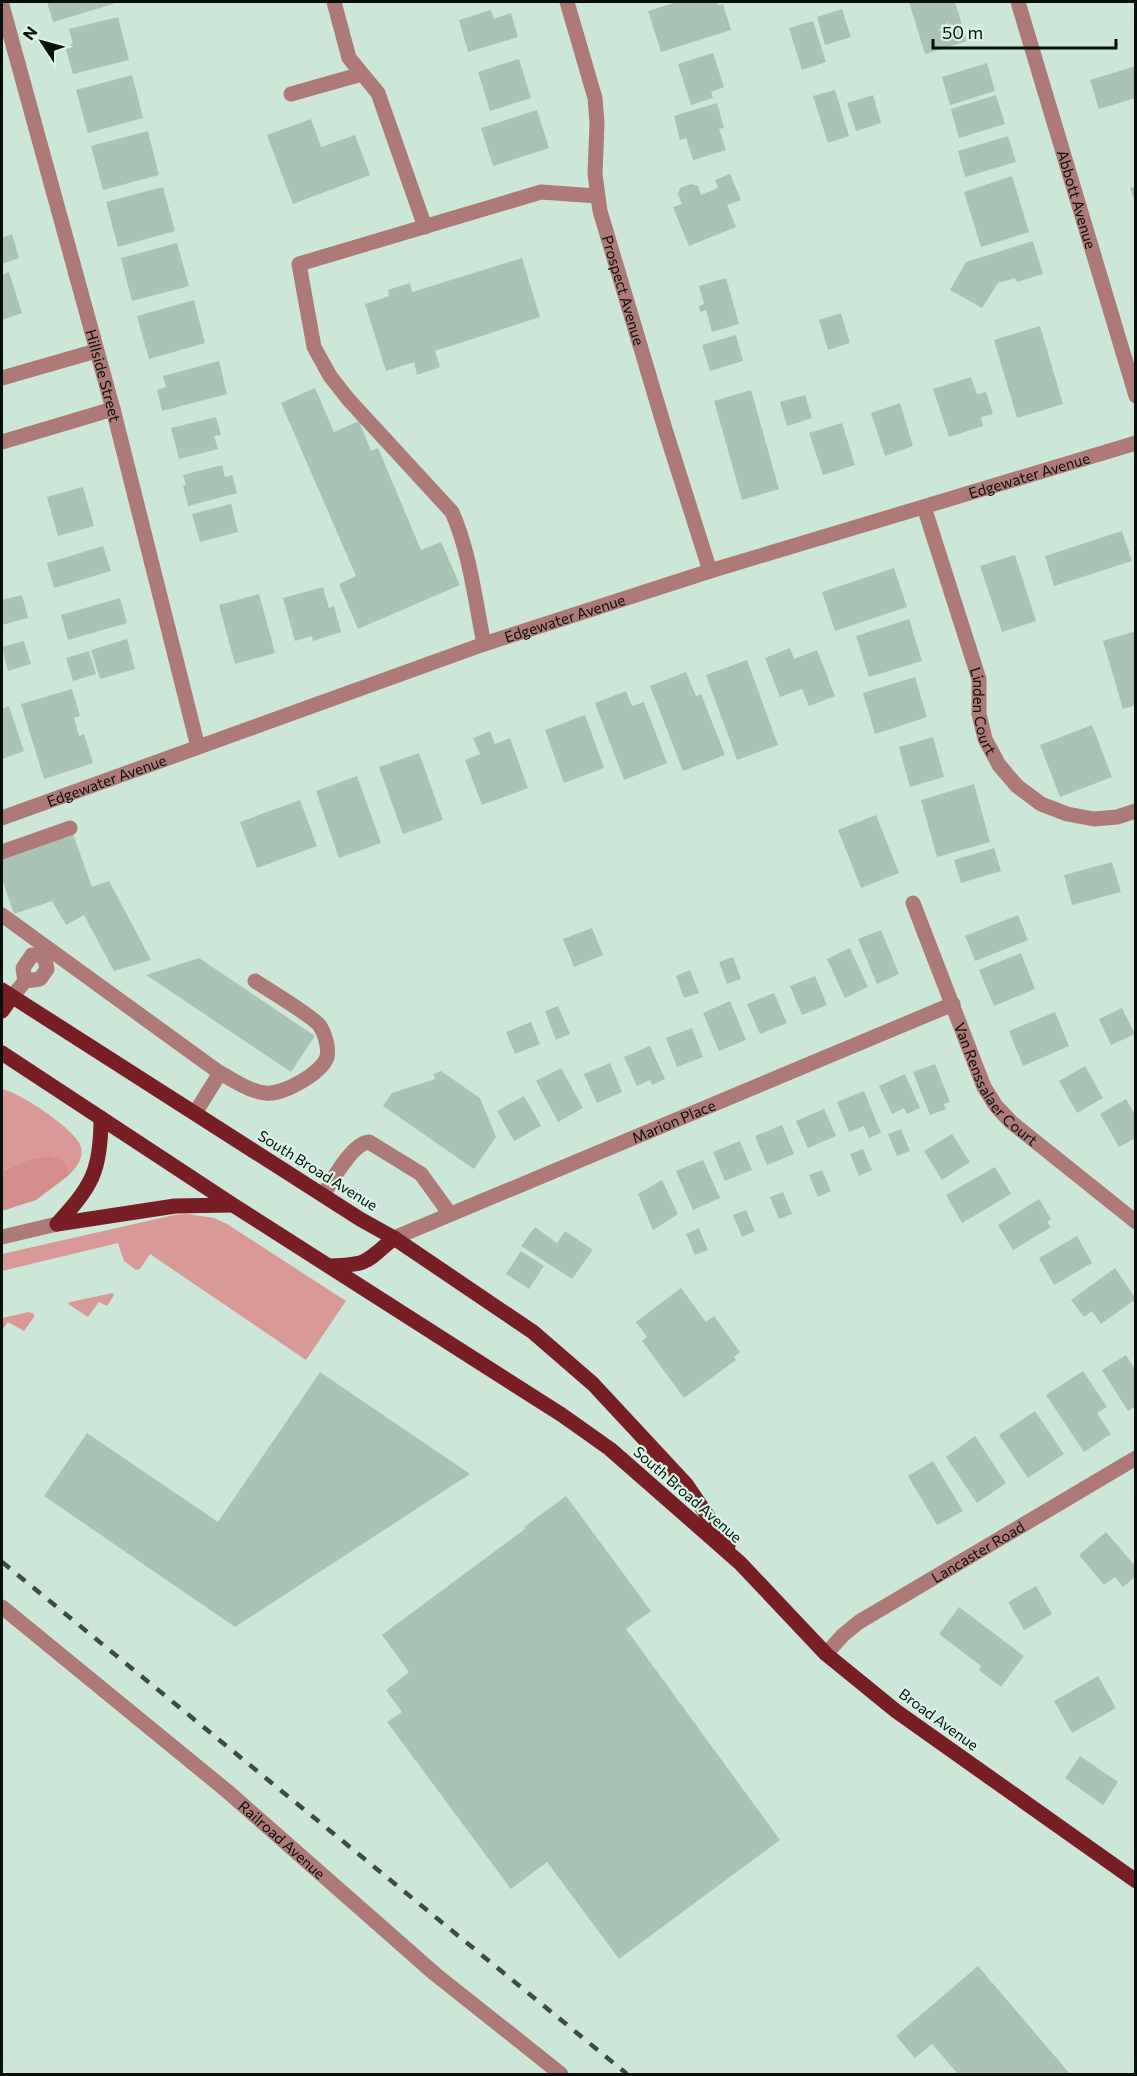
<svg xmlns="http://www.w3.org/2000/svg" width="1137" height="2076" font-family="Commissioner,sans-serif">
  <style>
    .green { fill: #d99996 }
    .forest { fill: #d48f8d }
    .building { fill: #a9c3b5 }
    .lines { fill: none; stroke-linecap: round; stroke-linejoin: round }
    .minor { stroke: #ad7a77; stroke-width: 15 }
    .major { stroke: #781f25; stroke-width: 15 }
    .rail { stroke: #3e4c44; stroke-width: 4.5; stroke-dasharray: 10 10; stroke-linecap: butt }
    .labels { text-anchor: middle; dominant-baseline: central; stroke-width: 4.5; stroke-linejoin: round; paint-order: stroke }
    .street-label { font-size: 15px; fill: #07100b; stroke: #d9f4e5 }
  </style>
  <rect width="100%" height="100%" fill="#cce7d8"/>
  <g class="green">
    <path d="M 2,1089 C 19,1092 77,1130 81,1147 C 84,1159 76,1168 68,1176 L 68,1167 L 54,1157 L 27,1160 L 2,1171 Z"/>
    <polygon points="187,1214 214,1218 227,1224 346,1301 306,1360 150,1254 140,1269 136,1270 124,1261 118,1243 2,1271 2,1254 174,1215"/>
    <polygon points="113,1293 114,1295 107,1306 99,1302 88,1317 68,1304 70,1302"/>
    <polygon points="29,1312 34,1314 34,1317 24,1331 8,1322 2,1330 2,1318"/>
  </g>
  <path class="forest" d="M 48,1156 C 57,1157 63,1160 68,1167 L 68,1176 L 36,1200 L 2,1211 L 2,1171 L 27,1160 Z"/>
  <g class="building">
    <polygon points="47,2 113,2 113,4 53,22"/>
    <polygon points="677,2 717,2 718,5 723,4 731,30 661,52 648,11"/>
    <polygon points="909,2 955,2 967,41 925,54"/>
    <polygon points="842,9 851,37 825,45 817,17"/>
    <polygon points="491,10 494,19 511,13 518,37 468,52 459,20"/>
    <polygon points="118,17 129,60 73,74 65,46 73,44 69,29"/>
    <polygon points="813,21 826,62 802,70 789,28"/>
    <polygon points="713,53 724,87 711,92 713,98 691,105 678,64"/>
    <polygon points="519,59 531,98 490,111 478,72"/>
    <polygon points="987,63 995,91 950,105 942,77"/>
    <polygon points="1136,66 1136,98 1099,109 1090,80"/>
    <polygon points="132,75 143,118 88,133 76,90"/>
    <polygon points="835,90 849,136 828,143 813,96"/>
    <polygon points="873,95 881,123 856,131 847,103"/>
    <polygon points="996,95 1005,124 959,138 951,109"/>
    <polygon points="717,103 724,128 719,129 726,150 693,160 686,138 680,140 674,116"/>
    <polygon points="537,110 549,148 493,166 481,128"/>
    <polygon points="311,119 321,147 355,135 370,175 293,204 267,135"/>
    <polygon points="148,131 159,175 103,190 91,146"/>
    <polygon points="1008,136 1016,162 965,177 958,151"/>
    <polygon points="730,174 741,200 727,205 736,227 689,246 673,207 682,204 678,194 680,188 691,184 698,186 701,195 718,188 715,180"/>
    <polygon points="1012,176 1029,232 981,247 964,192"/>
    <polygon points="1136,186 1136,202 1135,202 1130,188"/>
    <polygon points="163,187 175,231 118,247 106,202"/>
    <polygon points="12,234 19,258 2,264 2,238"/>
    <polygon points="1033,241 1043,274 1017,282 1015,278 998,283 982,308 950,290 966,262"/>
    <polygon points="177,243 189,286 132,301 121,258"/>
    <polygon points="522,258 540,317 435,351 440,367 417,375 414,362 386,371 365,304 389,296 388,290 410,283 412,292"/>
    <polygon points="9,272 22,313 2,320 2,275"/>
    <polygon points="726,278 739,324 712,332 706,310 700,312 699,306 704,304 699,286"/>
    <polygon points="194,300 205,343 149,359 137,316"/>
    <polygon points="841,313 850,343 828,350 819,320"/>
    <polygon points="1040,326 1063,404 1017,418 994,340"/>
    <polygon points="736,335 743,361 710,371 702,345"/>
    <polygon points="219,361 227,394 162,411 157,390 166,387 163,376"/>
    <polygon points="971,377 977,394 986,392 993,414 981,417 983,426 949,437 933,389"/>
    <polygon points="315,388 334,432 359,421 371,451 378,448 421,550 441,542 460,585 358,629 339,584 356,576 281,403"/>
    <polygon points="751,390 779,489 742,500 714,401"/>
    <polygon points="805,395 812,418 787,426 780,402"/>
    <polygon points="900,403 913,446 885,456 871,413"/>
    <polygon points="216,417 221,435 214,436 218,449 179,459 171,428"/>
    <polygon points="842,423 855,465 823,475 809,433"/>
    <polygon points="222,465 225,477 232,475 237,493 188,506 183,486 186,485 183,475"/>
    <polygon points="83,487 94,526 58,536 47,497"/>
    <polygon points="231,504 238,532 200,542 192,514"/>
    <polygon points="1122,531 1132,561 1054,586 1045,556"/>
    <polygon points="103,546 111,571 54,588 47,563"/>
    <polygon points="1015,555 1036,621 1002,632 980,566"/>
    <polygon points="894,568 907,607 835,631 822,592"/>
    <polygon points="323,587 329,608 334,606 341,632 313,641 312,636 295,641 283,598"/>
    <polygon points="259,594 275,653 235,664 219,605"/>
    <polygon points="22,595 28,618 2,625 2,600"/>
    <polygon points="120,598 127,623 68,640 61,615"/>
    <polygon points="909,619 922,661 869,677 856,636"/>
    <polygon points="1136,631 1136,705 1123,709 1103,641"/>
    <polygon points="127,639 135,669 100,679 91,650"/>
    <polygon points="24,641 31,664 8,671 2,647"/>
    <polygon points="790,648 794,659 817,650 835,696 809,706 802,689 780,697 765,658"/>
    <polygon points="89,651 96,674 73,681 66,658"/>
    <polygon points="747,660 778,745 737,760 706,675"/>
    <polygon points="686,672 696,696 701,694 725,755 683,771 650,686"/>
    <polygon points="915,677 927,717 875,734 863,693"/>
    <polygon points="72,689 80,716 74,718 79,736 84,734 93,763 44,779 21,704"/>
    <polygon points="626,691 632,706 644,702 667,763 624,780 595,703"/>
    <polygon points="9,706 24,751 2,759 2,709"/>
    <polygon points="585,715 604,768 564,783 545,730"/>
    <polygon points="1092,725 1112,777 1060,797 1040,745"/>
    <polygon points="490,731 495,744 510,738 528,788 482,805 465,760 480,754 473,738"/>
    <polygon points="933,737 944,777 910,787 899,747"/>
    <polygon points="419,753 443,820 403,834 379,767"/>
    <polygon points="357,776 381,843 339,858 316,791"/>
    <polygon points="974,784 990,842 937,857 921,800"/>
    <polygon points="300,800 317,846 257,868 240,822"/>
    <polygon points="876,815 899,873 861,888 838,830"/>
    <polygon points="73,834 92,887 109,881 151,960 114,971 84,915 66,925 52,901 14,914 2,879 2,860"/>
    <polygon points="994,848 1001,871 961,883 954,860"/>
    <polygon points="1112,862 1121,892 1072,905 1064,875"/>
    <polygon points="1018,915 1028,940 975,961 965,936"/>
    <polygon points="592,928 603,955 574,967 563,939"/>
    <polygon points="881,930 899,974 877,984 858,939"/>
    <polygon points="850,948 868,987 845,998 827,959"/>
    <polygon points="1021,953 1035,989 994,1006 979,970"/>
    <polygon points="733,957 741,979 727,984 719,962"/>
    <polygon points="199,958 315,1036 291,1072 146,975"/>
    <polygon points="690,970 699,993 684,998 676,976"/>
    <polygon points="815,976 827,1005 802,1015 790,986"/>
    <polygon points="774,993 787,1023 760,1034 747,1004"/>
    <polygon points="730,1001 746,1040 719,1051 703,1013"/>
    <polygon points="558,1006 570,1034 556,1040 545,1011"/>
    <polygon points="1122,1008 1135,1034 1111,1045 1099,1019"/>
    <polygon points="1055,1012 1069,1046 1023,1066 1009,1031"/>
    <polygon points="531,1022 540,1044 515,1054 506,1032"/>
    <polygon points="692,1028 703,1057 677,1067 666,1038"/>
    <polygon points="650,1046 665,1079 652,1085 650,1080 637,1086 624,1057"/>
    <polygon points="610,1063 622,1092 597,1103 584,1074"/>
    <polygon points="935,1064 950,1102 944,1104 946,1109 930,1115 913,1072"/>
    <polygon points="1085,1066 1103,1098 1077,1113 1059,1081"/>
    <polygon points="561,1068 583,1108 558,1122 536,1081"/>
    <polygon points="441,1071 480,1098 496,1137 474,1169 383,1106 392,1093 435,1079 433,1074"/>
    <polygon points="905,1074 920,1108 907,1114 904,1108 892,1114 879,1086"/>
    <polygon points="864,1091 881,1133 869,1138 864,1126 849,1132 837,1102"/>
    <polygon points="524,1096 541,1126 514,1141 497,1111"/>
    <polygon points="1126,1099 1136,1116 1136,1138 1119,1147 1100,1114"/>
    <polygon points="824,1109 836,1136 808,1148 796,1121"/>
    <polygon points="782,1125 794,1154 767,1165 755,1136"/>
    <polygon points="901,1129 910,1151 897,1156 888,1134"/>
    <polygon points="952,1134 970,1162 942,1180 924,1151"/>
    <polygon points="740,1141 752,1170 725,1181 713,1152"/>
    <polygon points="863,1149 872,1170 859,1176 850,1154"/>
    <polygon points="703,1160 720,1198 693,1210 676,1171"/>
    <polygon points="995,1167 1011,1194 962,1223 946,1195"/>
    <polygon points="822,1170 831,1191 818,1197 809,1175"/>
    <polygon points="662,1180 678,1214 653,1230 638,1194"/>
    <polygon points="783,1192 792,1214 779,1219 770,1197"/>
    <polygon points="1039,1199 1051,1219 1047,1222 1051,1227 1013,1250 998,1225"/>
    <polygon points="746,1210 755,1231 742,1237 733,1215"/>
    <polygon points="535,1227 557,1243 565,1231 593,1250 572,1279 521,1246"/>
    <polygon points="699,1228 708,1250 695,1255 686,1234"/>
    <polygon points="1077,1236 1092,1263 1054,1285 1039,1258"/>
    <polygon points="521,1251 544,1266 529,1289 506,1274"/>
    <polygon points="1115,1268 1136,1299 1101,1324 1092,1311 1084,1317 1071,1300"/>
    <polygon points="681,1288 706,1322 714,1316 740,1352 734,1357 736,1360 684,1398 642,1341 647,1337 636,1322"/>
    <polygon points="1126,1355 1136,1371 1136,1406 1128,1411 1102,1370"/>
    <polygon points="1083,1371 1107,1407 1097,1413 1111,1434 1084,1452 1046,1395"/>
    <polygon points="320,1372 470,1474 235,1627 44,1496 87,1433 218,1522"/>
    <polygon points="1035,1411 1064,1454 1028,1478 999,1435"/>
    <polygon points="975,1436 1006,1483 977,1503 946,1457"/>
    <polygon points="933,1461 963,1511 937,1525 908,1476"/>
    <polygon points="566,1496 651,1611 626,1629 780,1840 619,1959 547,1862 511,1889 387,1722 402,1712 386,1690 409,1672 382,1635 525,1529 524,1527"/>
    <polygon points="1106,1532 1136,1567 1136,1576 1123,1587 1115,1577 1104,1585 1079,1555"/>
    <polygon points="1036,1586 1052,1614 1024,1630 1008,1602"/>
    <polygon points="959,1607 1024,1656 1001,1687 979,1670 981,1666 939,1634"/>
    <polygon points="1098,1676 1116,1708 1072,1733 1054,1701"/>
    <polygon points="1080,1756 1118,1782 1103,1805 1065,1778"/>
    <polygon points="978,1966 1070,2074 958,2074 932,2044 915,2058 896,2036"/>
  </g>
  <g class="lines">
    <g class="minor">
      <polyline points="334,2 349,58 378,93 425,227"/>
      <path id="s1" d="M 567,2 L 595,98 L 597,123 L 595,174 L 600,211 L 665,429 L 710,571"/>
      <path id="s2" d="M 1018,2 L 1136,396"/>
      <path id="s3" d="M 2,5 L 113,409 L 198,747"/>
      <polyline points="291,94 362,74"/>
      <polyline points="2,378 96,351"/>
      <polyline points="2,442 113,409"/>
      <path id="s4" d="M 924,507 L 979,679 L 979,714 L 985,739 L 999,765 L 1017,786 L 1041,804 L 1067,814 L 1094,819 L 1117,817 L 1136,811"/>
      <path d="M 484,644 C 475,600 470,553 452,512 L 348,399 L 330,376 L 314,347 L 299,264 L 541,192 L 597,196"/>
      <path id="s5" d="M 2,818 L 484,644 L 710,571 L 1136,443"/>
      <polyline points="2,852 70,828"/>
      <path id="s6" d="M 913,903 L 984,1087 L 996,1106 L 1011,1122 L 1136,1222"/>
      <path d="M 2,915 L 220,1073 C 234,1080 250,1092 266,1093 C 283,1095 322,1073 327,1057 C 329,1047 325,1034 320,1026 C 314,1017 267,989 255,981"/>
      <polyline points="12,997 25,981 23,968 32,955 44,955 47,969 40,979 25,981"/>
      <polyline points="195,1113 220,1073"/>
      <path d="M 323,1195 C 332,1181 352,1143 369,1142 L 421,1174 L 450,1214"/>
      <polyline points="2,1237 57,1224"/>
      <path id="s7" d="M 394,1238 L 953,1004"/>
      <path id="s8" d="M 2,1607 L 227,1791 L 435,1974 L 561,2074"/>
      <path id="s9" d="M 826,1654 L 843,1635 L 859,1622 L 1136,1458"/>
    </g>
    <g class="major">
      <polyline points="2,990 360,1219 394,1238 533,1332 593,1384 686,1484 728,1546"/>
      <polyline points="2,1011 12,997"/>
      <polyline points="2,1053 233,1205 562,1415 610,1449 740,1563 826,1654 896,1711 1136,1881"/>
      <polyline points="57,1224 175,1206 232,1205"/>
      <path d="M 57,1224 C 92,1186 101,1171 101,1118"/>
      <path d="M 330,1266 C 368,1265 366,1262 394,1238"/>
    </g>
    <polyline class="rail" points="2,1562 627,2074"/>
  </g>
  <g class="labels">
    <g class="street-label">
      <text stroke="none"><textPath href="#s2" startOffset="206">Abbott Avenue</textPath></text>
      <text stroke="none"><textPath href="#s1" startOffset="296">Prospect Avenue</textPath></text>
      <text stroke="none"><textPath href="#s3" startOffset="384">Hillside Street</textPath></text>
      <text stroke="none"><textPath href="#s5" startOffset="1083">Edgewater Avenue</textPath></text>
      <text stroke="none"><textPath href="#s5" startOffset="597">Edgewater Avenue</textPath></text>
      <text stroke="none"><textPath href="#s4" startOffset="213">Linden Court</textPath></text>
      <text stroke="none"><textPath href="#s5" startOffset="111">Edgewater Avenue</textPath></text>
      <text stroke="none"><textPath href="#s6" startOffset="201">Van Renssalaer Court</textPath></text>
      <text stroke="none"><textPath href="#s7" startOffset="303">Marion Place</textPath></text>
      <text transform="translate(318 1170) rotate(32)">South Broad Avenue</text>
      <text transform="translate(688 1494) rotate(41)">South Broad Avenue</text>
      <text stroke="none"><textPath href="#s9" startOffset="184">Lancaster Road</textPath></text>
      <text transform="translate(939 1719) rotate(36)">Broad Avenue</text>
      <text stroke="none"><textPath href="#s8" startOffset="364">Railroad Avenue</textPath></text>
    </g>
  </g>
  <rect width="1137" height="2076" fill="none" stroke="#07100b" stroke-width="6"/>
  <g transform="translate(42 42) rotate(306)" stroke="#d9f4e5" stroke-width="4.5" paint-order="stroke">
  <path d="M0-4.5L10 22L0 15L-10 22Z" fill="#07100b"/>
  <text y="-9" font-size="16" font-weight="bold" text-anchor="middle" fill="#07100b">N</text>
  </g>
  <path d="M933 39v9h183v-9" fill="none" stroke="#07100b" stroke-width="3"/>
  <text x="942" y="39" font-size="18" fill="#07100b" stroke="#d9f4e5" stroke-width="4.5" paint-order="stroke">50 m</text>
</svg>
